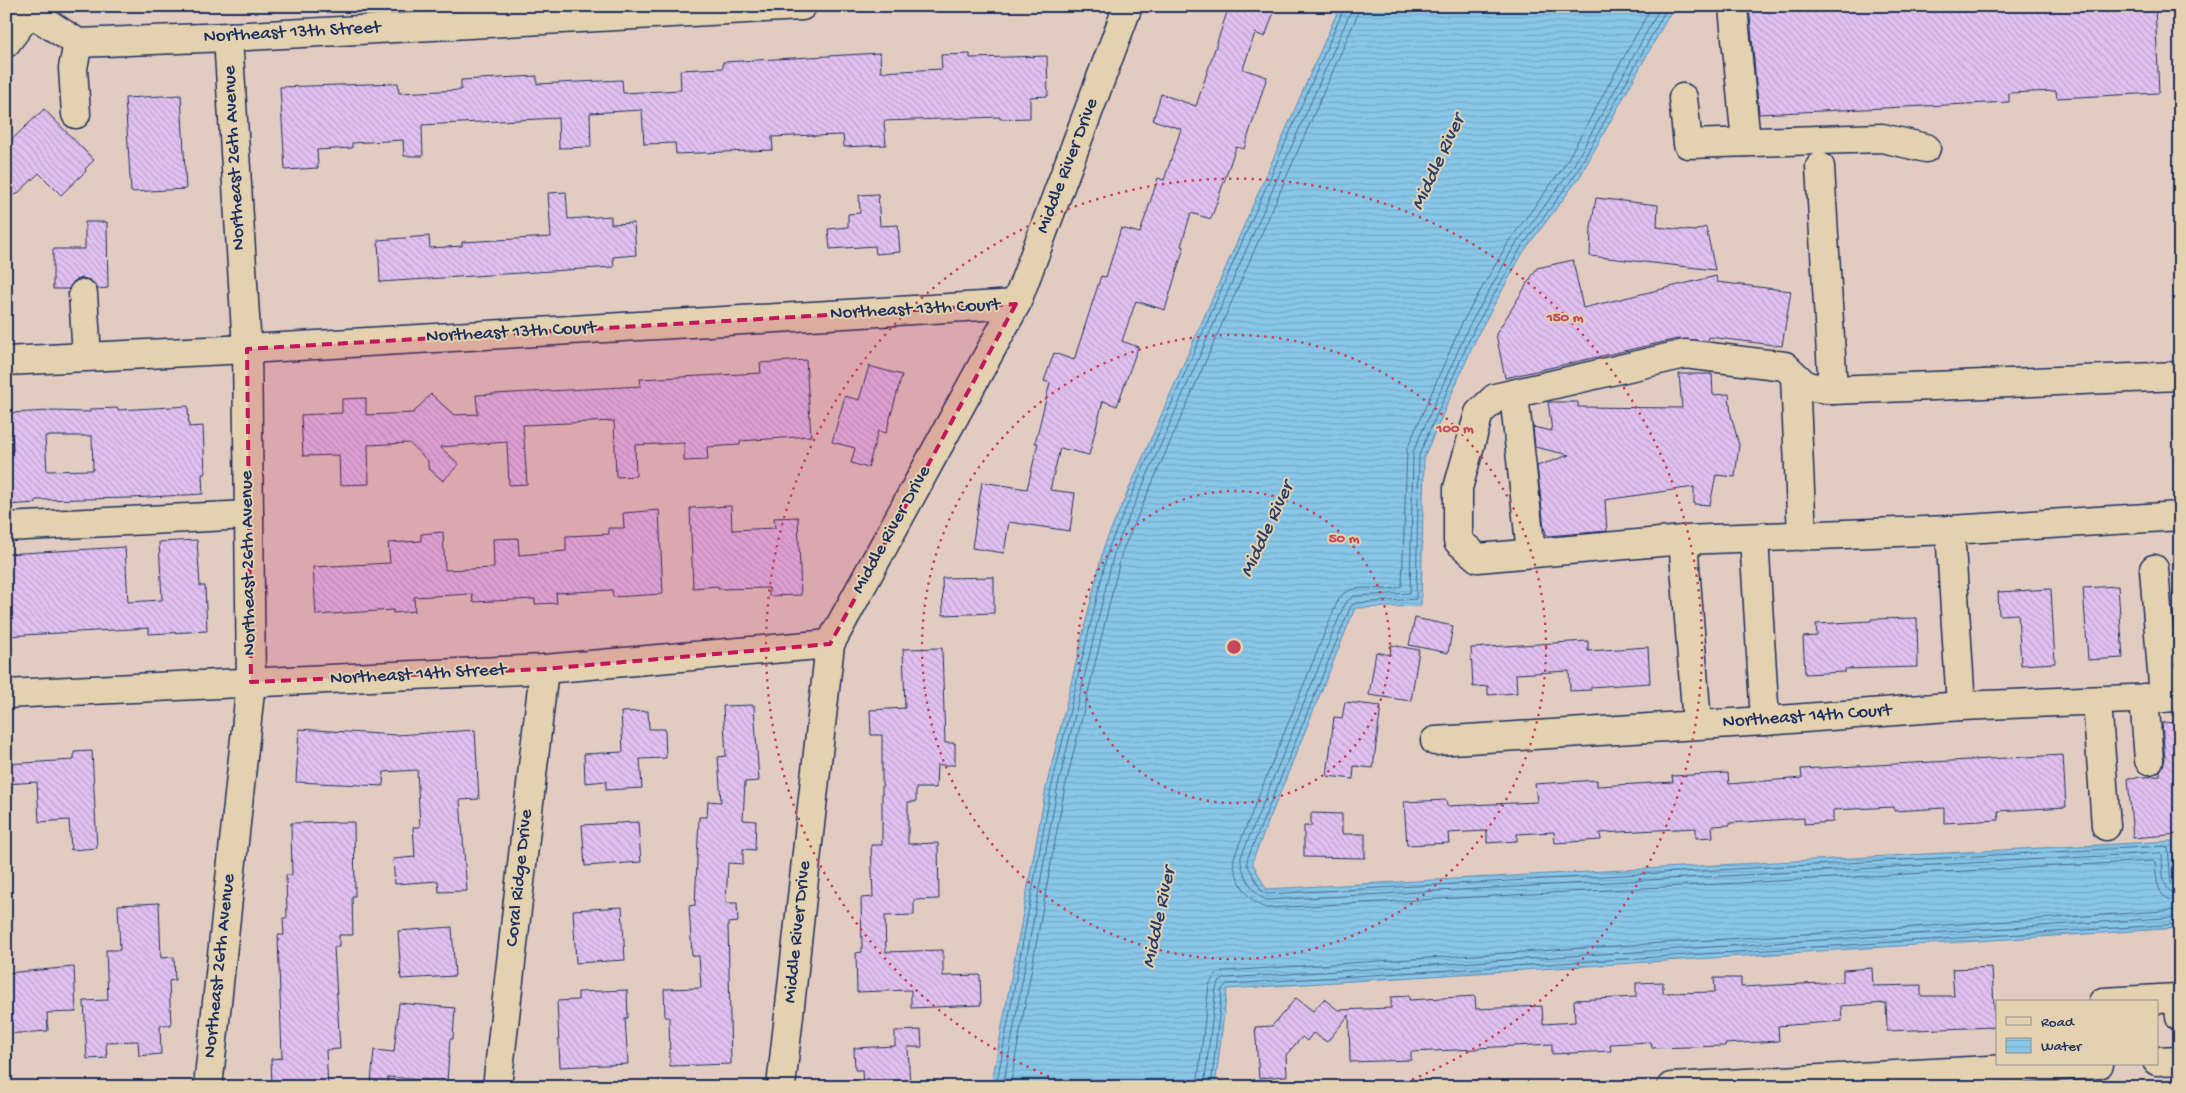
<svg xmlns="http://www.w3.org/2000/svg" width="2186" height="1093" font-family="'Gochi Hand',sans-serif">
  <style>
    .built { fill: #e2c8cf }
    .water { fill: url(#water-rules); stroke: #5d8ab1 }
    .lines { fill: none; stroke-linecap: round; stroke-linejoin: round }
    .shore { stroke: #476c96; stroke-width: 1 }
    .building { fill: url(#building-back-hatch); stroke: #1b2f5e; fill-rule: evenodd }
    .minor-casing { stroke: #1b2f5e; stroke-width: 31 }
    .minor { stroke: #e3d1af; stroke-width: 28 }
    .marked { fill: #c2185b; fill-opacity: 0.2; stroke: #c2185b; stroke-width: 4; stroke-dasharray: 10 6; stroke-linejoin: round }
    .ring { fill: none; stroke: #c8485b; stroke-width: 2.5; stroke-dasharray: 2.5 5 }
    .labels { text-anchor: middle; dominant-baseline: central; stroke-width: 4; stroke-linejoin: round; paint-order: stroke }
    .street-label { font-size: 19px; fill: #1b2f5e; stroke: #e3d1af }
    .water-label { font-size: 20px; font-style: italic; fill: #263e6c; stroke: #e3d1af }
    .centre { fill: #c8485b; stroke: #e3d1af; stroke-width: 2.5 }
    .ring-label { font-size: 15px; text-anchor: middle; font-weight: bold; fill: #c8485b; stroke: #e3d1af; stroke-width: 4; stroke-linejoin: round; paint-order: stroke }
  </style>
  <defs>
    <pattern id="water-rules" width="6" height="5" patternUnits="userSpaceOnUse" patternTransform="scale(1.25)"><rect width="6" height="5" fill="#89c7e9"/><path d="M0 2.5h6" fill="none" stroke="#76abca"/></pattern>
    <pattern id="building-back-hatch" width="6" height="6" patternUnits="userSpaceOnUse" patternTransform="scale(1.25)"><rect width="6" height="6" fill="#e1c0ed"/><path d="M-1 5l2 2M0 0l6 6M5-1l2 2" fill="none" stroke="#c0a5ce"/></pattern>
  </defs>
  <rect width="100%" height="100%" fill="#e2ccc2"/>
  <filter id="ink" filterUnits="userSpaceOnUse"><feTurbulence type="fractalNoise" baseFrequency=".02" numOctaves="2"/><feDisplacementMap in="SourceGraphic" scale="10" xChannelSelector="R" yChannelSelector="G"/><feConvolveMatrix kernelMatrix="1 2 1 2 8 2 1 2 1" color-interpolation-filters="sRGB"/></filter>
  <g filter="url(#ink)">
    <polygon class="built" points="2180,1080 2180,1087 2070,1087"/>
    <polygon class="water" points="1340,6 1674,6 1579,178 1524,251 1479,332 1424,457 1421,606 1355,608 1252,862 1266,889 2172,841 2176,882 2180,882 2180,928 1227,989 1215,1087 991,1087 1046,788 1104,546"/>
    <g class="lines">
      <g class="shore">
        <path d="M 1652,6 L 1563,168 L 1509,241 L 1462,323 L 1407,449 L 1402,586 C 1383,595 1352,578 1338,600 L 1234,857 C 1231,873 1250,907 1268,908 L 2153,861 L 2155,863 C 2157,880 2156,902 2180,901"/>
        <path d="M 1661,6 L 1570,172 L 1515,245 L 1469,326 L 1413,452 L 1410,593 L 1354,596 L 1345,603 L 1241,857 C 1239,869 1255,899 1268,900 L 2160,853 L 2162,855 C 2163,869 2160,894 2180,894"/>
        <polyline points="1668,6 1575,175 1520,249 1474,329 1419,455 1416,599 1356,603 1351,606 1247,860 1247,864 1262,892 1267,894 2165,846 2168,848 2171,883 2174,887 2180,887"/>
        <polyline points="996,1087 1051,789 1109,547 1345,6"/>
        <polyline points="1003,1087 1057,790 1115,549 1350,13 1351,6"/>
        <polyline points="1010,1087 1064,792 1122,552 1357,16 1358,6"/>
        <polyline points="1197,1087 1209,985 1215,975 1224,971 2180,910"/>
        <polyline points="1204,1087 1216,988 1219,982 1226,978 2180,917"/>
        <polyline points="1211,1087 1222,989 1227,984 2180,924"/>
      </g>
    </g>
    <g class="building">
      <polygon points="1229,6 1276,6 1265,37 1255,33 1243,69 1267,77 1244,149 1236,147 1211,219 1191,213 1181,246 1184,247 1165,310 1136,301 1122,341 1138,347 1117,406 1103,401 1089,455 1060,448 1050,490 1075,493 1070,531 1009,522 1004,553 972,548 982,482 1027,489 1038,443 1035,443 1050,383 1044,381 1054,353 1074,360 1101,276 1106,277 1121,228 1140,233 1158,178 1164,180 1181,129 1153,120 1161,94 1196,106"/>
      <polygon points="1749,6 2155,6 2159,93 2057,98 2056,91 2009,93 2009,102 1759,114"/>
      <polygon points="880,53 881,72 942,69 941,55 970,54 970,58 1047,56 1048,96 1030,97 1030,118 1000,119 1000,117 884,121 886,145 844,147 843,135 813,136 813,135 772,137 773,150 676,154 675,143 644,144 642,110 590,113 591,147 559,148 558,118 422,125 423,156 404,156 403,140 352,143 352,148 317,150 318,168 285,170 280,87 398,83 399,93 461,90 461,80 537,76 537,84 622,80 623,93 681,90 680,70 723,68 723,62"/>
      <polygon points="181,95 186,189 131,192 125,98"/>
      <polygon points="44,109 94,160 85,169 86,171 61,195 39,173 16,195 6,185 6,145"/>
      <polygon points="566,192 568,219 611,216 611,224 634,223 636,255 613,257 614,267 380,282 378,240 429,236 430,248 462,246 462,242 551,237 548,193"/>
      <polygon points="878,194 880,226 898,225 900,252 876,254 875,246 830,249 828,229 848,227 848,214 860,213 859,195"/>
      <polygon points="1596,198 1658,205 1657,227 1694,231 1706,227 1715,270 1590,256 1591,227"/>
      <polygon points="85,222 107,222 108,288 97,289 90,280 82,278 74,281 69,289 53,289 53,249 85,249"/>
      <polygon points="1573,260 1583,308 1716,276 1717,282 1791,291 1782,346 1709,337 1708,341 1677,339 1505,378 1496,334 1537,268"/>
      <polygon points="806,360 811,436 740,441 740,445 707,447 708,460 684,461 684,443 635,445 636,476 616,477 614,421 523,425 527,484 509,485 507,442 440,447 459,464 443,481 428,468 428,461 409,443 368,445 369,484 340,485 339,455 303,456 301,415 342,413 342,399 366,398 366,415 413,413 431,394 454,415 478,414 476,395 641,386 640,379 761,373 760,363"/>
      <polygon points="869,366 902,375 886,433 878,431 868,468 851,463 855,448 832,442 845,396 859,400"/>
      <polygon points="1679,374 1712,374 1713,395 1729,394 1731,415 1739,445 1735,477 1716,475 1710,505 1694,504 1694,487 1605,500 1607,531 1547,536 1544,527 1537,466 1569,455 1535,447 1533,427 1552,431 1548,402 1578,402 1578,407 1682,408"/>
      <path d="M 188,406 L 189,427 L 203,426 L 205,474 L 202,474 L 203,494 L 132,498 L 36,500 L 36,503 L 6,505 L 6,452 L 13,451 L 11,413 L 50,411 L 90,412 L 90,409 L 118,408 L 118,410 ZM 45,436 L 92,436 L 93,470 L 47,471 Z"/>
      <polygon points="731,506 732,530 775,528 774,518 798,517 801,595 769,596 769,588 718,589 718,586 693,588 690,508"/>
      <polygon points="659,510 663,594 613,597 612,590 556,593 557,603 535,604 535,599 473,602 472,594 414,597 415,611 393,613 393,610 316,615 313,567 390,563 388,543 421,541 421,534 443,532 445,570 494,568 493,539 518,538 519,555 566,551 566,536 609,534 608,528 624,528 623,513"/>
      <polygon points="197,540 200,586 205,586 207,631 149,634 149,628 6,636 6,554 125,547 128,602 162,600 159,542"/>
      <polygon points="994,577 994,613 943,615 942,578"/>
      <polygon points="2118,586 2123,658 2088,660 2083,588"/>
      <polygon points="2051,589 2055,663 2021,665 2018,614 1999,615 1998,592"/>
      <polygon points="1415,618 1453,626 1448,653 1409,645"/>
      <polygon points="1917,618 1918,667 1845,669 1845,672 1805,674 1803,637 1817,636 1816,624 1871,621 1871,619"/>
      <polygon points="1588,641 1588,651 1648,647 1650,683 1591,687 1591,690 1570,691 1569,671 1516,674 1517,693 1488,695 1488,686 1473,687 1471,648"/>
      <polygon points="1391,645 1419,650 1411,701 1369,695 1376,652 1390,655"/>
      <polygon points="942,648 945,743 955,743 955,765 937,765 936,788 916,788 916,802 908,802 908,844 938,843 939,899 914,900 914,915 885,916 886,952 943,950 943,976 980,975 981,1005 911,1008 911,990 857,992 856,953 862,952 861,898 873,897 871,845 882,845 882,735 871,735 870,710 905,708 903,649"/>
      <polygon points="1345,702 1381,706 1373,768 1354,766 1353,779 1327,776 1334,717 1342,718"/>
      <polygon points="754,705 759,781 745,782 743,820 756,821 755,850 743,849 743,864 728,863 726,903 737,903 738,922 728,923 731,1064 670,1066 669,1017 665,1017 664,989 701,988 699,956 692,956 689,906 695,905 699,817 707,817 708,801 721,802 718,757 726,756 723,706"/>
      <polygon points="648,711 649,729 665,729 666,758 640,759 642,788 606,790 606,781 585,783 584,754 623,752 621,712"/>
      <polygon points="2180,722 2180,834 2133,838 2128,778 2160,776 2160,771 2163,766 2165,759 2162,723"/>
      <polygon points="299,729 396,735 475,730 479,799 460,800 467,891 439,892 438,881 395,884 393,859 415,857 413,827 420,827 417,770 384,772 383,786 296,782"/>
      <polygon points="92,751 97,848 71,850 69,820 39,822 37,782 6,784 6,764 74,760 74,752"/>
      <polygon points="2063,755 2066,807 1998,811 1999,820 1944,823 1944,808 1894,811 1894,807 1833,810 1833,822 1804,824 1804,818 1730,823 1730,825 1712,826 1713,837 1696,838 1696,828 1600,833 1601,840 1555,843 1554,832 1517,834 1517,841 1487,843 1487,831 1448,833 1449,843 1407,845 1404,802 1446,800 1447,806 1537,802 1535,784 1597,780 1597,786 1673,782 1672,776 1728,773 1729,784 1802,778 1801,769"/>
      <polygon points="1311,813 1342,814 1342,834 1365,834 1365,858 1304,857 1304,826 1311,826"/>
      <polygon points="354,822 355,896 352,896 353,935 339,935 339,947 334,947 340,1049 326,1050 328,1087 272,1087 271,1059 282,1058 278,935 284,935 283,918 287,918 286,875 292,875 291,823"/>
      <polygon points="638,822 641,862 585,866 582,825"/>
      <polygon points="159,903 161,958 174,957 175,980 169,981 171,1025 160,1025 161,1054 139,1056 138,1041 106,1042 107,1058 87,1059 84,1001 108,1000 106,950 120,950 118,905"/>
      <polygon points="622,907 625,960 576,963 573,910"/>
      <polygon points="452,927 455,976 401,979 398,931"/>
      <polygon points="74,967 76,1012 47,1013 48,1031 6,1034 6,973"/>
      <polygon points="1992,967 1995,1027 1887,1031 1886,1003 1841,1006 1842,1021 1778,1026 1779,1041 1725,1044 1725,1046 1652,1048 1651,1042 1610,1044 1611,1051 1552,1054 1552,1044 1477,1048 1477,1049 1411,1052 1411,1060 1350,1062 1349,1015 1327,1042 1313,1033 1307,1041 1302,1037 1286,1055 1287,1076 1259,1078 1255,1027 1272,1026 1296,998 1313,1011 1324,999 1338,1010 1391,1008 1391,997 1409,996 1409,1000 1475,996 1476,1009 1542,1006 1543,1024 1575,1022 1574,1000 1636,997 1636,983 1663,982 1663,993 1715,992 1714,978 1741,978 1741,987 1843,982 1843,970 1872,968 1873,986 1921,985 1921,996 1954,996 1952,969"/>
      <polygon points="627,990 628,1018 625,1018 628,1064 560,1067 557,1001 578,1000 578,992"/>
      <polygon points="399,1003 455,1008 453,1039 450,1039 447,1082 388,1077 388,1084 371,1083 374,1050 394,1052"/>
      <polygon points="921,1030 922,1047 908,1047 910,1087 863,1087 862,1070 855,1070 854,1048 895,1046 895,1031"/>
    </g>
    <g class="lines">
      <g class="minor-casing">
        <g id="minor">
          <polyline points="1733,7 1746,142"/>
          <polyline points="30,12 78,43 228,37 802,6"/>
          <polyline points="6,43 34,6"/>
          <polyline points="1683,98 1688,144 1882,138 1926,148"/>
          <polyline points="76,114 73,68 78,43"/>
          <polyline points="1820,167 1833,390"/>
          <polyline points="83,294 87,356"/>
          <polyline points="6,361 247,349 1016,304"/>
          <polyline points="1795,376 1802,536"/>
          <polyline points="2180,376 1833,390 1806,386 1785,366 1685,354 1495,398 1479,413 1458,488 1458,541 1478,558 1683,540 1950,530 2180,516"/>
          <polyline points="1514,394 1531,553"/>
          <polyline points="6,527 249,515"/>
          <polyline points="1950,530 1961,706"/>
          <polyline points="1754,538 1765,721"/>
          <polyline points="1683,540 1697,724"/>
          <polyline points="2154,569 2164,698"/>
          <polyline points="6,694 544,669 830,644"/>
          <polyline points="2144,698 2149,760"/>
          <polyline points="2097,701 2106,826"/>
          <polyline points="1435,741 1765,721 1961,706 2180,697"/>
          <polyline points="2103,1002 2178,998 2180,1017"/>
          <polyline points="2157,1061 2180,1060"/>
          <polyline points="208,1087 251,682 247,349 228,37"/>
          <polyline points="497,1087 544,669"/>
          <polyline points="781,1087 830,644 1016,304 1128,6"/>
          <polyline points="1671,1087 2099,1064"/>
        </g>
      </g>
      <use href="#minor" class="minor"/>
    </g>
  </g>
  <path class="marked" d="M 1016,304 L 830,644 L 544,669 L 251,682 L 247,349 Z"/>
  <g class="ring">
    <circle cx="1234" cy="647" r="156"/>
    <circle cx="1234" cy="647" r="312"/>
    <path d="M1070 1085A468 468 0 1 1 1398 1085"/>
  </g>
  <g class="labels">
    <g class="street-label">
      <text transform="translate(292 33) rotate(-3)">Northeast 13th Street</text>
      <text transform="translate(235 158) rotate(-93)">Northeast 26th Avenue</text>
      <text transform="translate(1068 166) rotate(-69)">Middle River Drive</text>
      <text transform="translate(915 310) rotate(-3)">Northeast 13th Court</text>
      <text transform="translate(511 333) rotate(-3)">Northeast 13th Court</text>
      <text transform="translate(892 530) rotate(-61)">Middle River Drive</text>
      <text transform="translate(249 563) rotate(-91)">Northeast 26th Avenue</text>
      <text transform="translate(418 675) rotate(-3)">Northeast 14th Street</text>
      <text transform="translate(1807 717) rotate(-4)">Northeast 14th Court</text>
      <text transform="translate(520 878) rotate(-84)">Coral Ridge Drive</text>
      <text transform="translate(798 932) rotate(-84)">Middle River Drive</text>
      <text transform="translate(220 966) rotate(-84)">Northeast 26th Avenue</text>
    </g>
    <g class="water-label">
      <text transform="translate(1439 163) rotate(-65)">Middle River</text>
      <text transform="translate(1268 530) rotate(-65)">Middle River</text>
      <text transform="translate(1160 918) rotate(-78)">Middle River</text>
    </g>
  </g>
  <circle cx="1234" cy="647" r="8" class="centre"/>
  <g class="ring-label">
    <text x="1565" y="321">150 m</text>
    <text x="1455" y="432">100 m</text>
    <text x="1344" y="542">50 m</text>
  </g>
  <rect width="2186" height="1093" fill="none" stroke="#e3d1af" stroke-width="25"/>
  <rect x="12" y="12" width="2161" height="1068" fill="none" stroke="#1b2f5e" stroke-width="2" filter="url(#ink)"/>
  <rect x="1996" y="1000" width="162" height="65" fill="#e3d1af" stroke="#93908f"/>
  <rect x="2006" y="1017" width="25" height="8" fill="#e3d1af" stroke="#93908f"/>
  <text x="2041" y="1026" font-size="15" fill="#1b2f5e">Road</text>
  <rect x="2006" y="1038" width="25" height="15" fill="url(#water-rules)" stroke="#93908f"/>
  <text x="2041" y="1050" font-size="15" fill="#1b2f5e">Water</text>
</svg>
